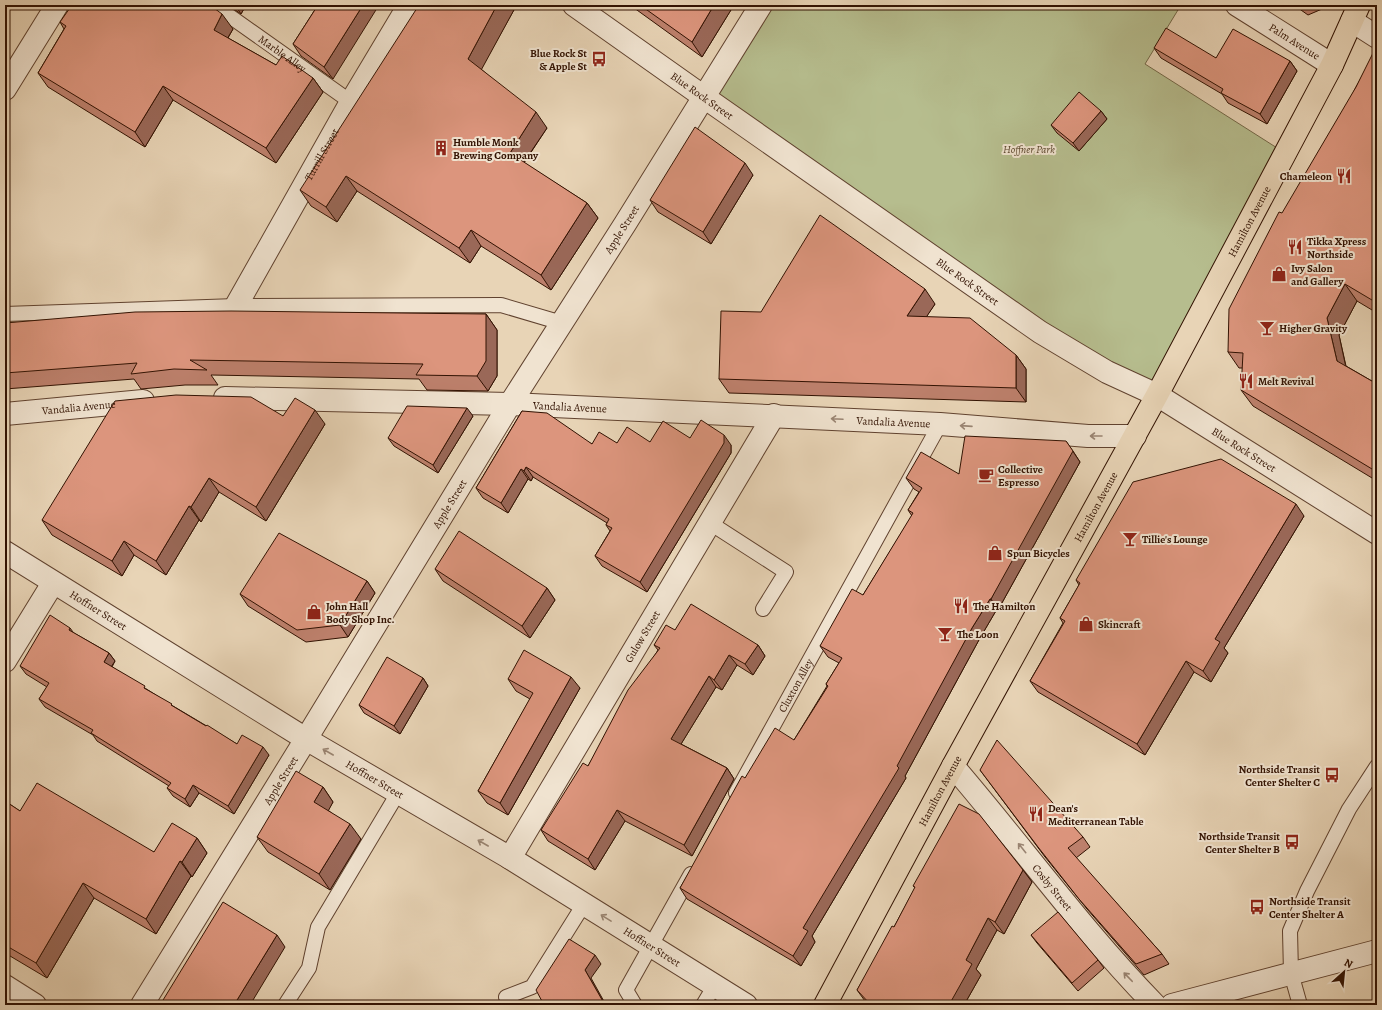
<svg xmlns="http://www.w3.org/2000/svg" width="1382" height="1010" font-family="Alegreya,serif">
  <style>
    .green { fill: #b6bd8e; stroke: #746848 }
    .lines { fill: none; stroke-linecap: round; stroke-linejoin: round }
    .service-casing { stroke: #60422f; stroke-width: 16 }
    .minor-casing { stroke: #60422f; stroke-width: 24 }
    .tertiary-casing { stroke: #60422f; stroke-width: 24 }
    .primary-casing { stroke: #321202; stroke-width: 24 }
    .service { stroke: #f0e3d0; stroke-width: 14 }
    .minor { stroke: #f0e3d0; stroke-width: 22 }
    .tertiary { stroke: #f0e3d0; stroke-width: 22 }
    .primary { stroke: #e8d4b6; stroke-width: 22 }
    .wall { fill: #bd806c; stroke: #321202 }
    .shaded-wall { fill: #9a6858; stroke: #321202 }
    .building { fill: #dc957d; stroke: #321202 }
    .oneway { stroke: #9a8573 }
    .labels { text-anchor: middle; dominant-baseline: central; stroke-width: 4; stroke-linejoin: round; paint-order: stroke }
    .street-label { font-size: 11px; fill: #321202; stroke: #f0e3d0 }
    .poi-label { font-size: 11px; font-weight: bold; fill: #321202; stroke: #f0e3d0; text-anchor: start }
    .park-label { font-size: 11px; font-style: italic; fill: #5a452c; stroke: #f0e3d0 }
  </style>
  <rect width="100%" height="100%" fill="#e8d4b6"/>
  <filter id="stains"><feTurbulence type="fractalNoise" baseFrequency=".005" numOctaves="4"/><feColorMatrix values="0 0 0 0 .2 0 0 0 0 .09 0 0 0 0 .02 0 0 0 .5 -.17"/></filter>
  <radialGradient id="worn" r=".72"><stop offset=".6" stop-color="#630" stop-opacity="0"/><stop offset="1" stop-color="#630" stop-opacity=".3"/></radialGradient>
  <polygon class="green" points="761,5 1181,5 1145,64 1285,153 1157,395 1107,372 704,97"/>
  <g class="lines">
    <g class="service-casing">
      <g id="service">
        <path id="s1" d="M 214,5 L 351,102"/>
        <polyline points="5,314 236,306 501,305 562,323"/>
        <polyline points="710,523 786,572 763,609"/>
        <path id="s2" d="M 736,793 L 940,424"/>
        <polyline points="506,997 532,987 584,904"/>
        <polyline points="285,1005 309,968 318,927 398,793"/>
        <polyline points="635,1005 626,990 691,874"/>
        <polyline points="703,1005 715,985"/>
        <polyline points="1300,1005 1291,973 1290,931 1307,891 1349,809 1377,766"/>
      </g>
    </g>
    <g class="minor-casing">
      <g id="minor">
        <path id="s3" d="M 1237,5 L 1332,65"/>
        <polyline points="1352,21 1377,37"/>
        <polyline points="5,89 57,5"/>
        <path id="s4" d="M 236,306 L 351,102 L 409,5"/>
        <path id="s5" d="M 225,398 L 510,404 L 940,424 L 1088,436 L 1135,436"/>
        <path id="s6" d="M 5,414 L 143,401"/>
        <path id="s7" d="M 5,552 L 306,739 L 510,858 L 746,1005"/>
        <polyline points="5,661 53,583"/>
        <path id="s8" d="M 953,766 C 1021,845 1082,930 1155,1005"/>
        <path id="s9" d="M 510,858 L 774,415"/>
        <polyline points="5,986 35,1005"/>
        <path id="s10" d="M 142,1005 L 306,739 L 510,404 L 625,224 L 761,5"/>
      </g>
    </g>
    <g class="tertiary-casing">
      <g id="tertiary">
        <path id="s11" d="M 574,5 L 704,97 L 1040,332 L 1107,372 L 1157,395 L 1377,533"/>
        <polyline points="1172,1005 1377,951"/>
      </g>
    </g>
    <g class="primary-casing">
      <g id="primary">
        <path id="s12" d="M 825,1005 L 953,766 L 1157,395 L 1332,65 L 1359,5"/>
      </g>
    </g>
    <use href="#service" class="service"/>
    <use href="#minor" class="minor"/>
    <use href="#tertiary" class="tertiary"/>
    <use href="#primary" class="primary"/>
  </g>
  <g class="wall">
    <polygon points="228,5 246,5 241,14"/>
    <polygon points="318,5 333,79 301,56 293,44"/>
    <polygon points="630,5 734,5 702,57"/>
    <polygon points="1294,5 1323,5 1322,9 1308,15"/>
    <polygon points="515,8 481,69 547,128 524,163 587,203 598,218 551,290 481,246 470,263 357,191 337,222 311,206 300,190"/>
    <polygon points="60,22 233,29 228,38 276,65 313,78 323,92 276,163 173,100 145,147 48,87 38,73 64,29"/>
    <polygon points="1154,48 1216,58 1290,61 1297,71 1267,124 1228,103 1222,94 1161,58"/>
    <polygon points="1377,50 1377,313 1357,301 1339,335 1346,366 1377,384 1377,481 1253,406 1241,390 1243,368 1239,368 1228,352 1356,87"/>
    <polygon points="1101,111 1107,119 1079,151 1057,133 1051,125"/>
    <polygon points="753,175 711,244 658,212 650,200"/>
    <polygon points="935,304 926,317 1016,355 1026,369 1026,402 729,393 719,379 761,312"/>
    <polygon points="486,314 497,330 497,376 488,391 427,390 419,379 211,375 218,385 185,385 141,389 134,379 5,389 5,323"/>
    <polygon points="522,411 592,444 650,442 690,438 731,445 731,453 647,592 602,566 595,556 610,531 606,525 607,523 533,477 531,481 528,479 508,513 483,498 476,488"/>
    <polygon points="283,416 325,424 266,521 219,492 201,522 199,520 166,575 134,555 122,576 52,535 42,520"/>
    <polygon points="473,416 438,473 394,446 388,438"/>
    <polygon points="1073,451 1080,462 998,610 997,609 980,638 905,776 906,778 812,936 815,942 801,966 687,899 680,888 745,778 794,740 827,686 826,684 839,663 828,657 820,646 863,595 912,516 908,510 919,492 914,489 906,478 959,474"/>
    <polygon points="1304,516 1224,648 1228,653 1211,682 1194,672 1145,755 1038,692 1030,681 1063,623 1060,618 1079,585 1076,580"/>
    <polygon points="435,569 547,588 555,600 530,638 443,581"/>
    <polygon points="367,581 375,593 348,637 306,642 248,606 240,594"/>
    <polygon points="675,630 758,645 765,656 753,675 737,665 722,690 716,687 681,744 727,768 734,779 692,856 625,821 595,870 548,841 541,830 588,766 658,650 654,645"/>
    <polygon points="74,633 109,653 115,661 112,667 173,706 237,744 269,755 234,814 199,793 190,807 173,796 167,788 169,786 97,741 93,735 45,707 39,699 47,687 26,674 20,666"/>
    <polygon points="423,678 428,686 400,734 364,713 359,705"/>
    <polygon points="508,679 580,688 508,815 487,803 478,791 530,699 516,691"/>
    <polygon points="980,770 1083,837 1090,847 1076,858 1162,954 1169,964 1144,975 1087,909 1045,857"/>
    <polygon points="323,787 333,802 328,810 361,839 330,890 268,852 257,837"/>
    <polygon points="5,801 20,811 154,852 197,838 207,853 192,877 191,876 156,934 94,898 47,978 5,953"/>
    <polygon points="1023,870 1032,882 1004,934 997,930 976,969 981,975 964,1005 868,1005 865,1001 857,990 894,927 915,888 913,886"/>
    <polygon points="1031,935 1098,960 1104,968 1078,991 1037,943"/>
  </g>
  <g class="shaded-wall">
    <polygon points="235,5 246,5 241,14"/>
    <polygon points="363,5 379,5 333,79 324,67"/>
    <polygon points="497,5 513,5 515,8 479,74 468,59"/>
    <polygon points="714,5 734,5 702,57 692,42"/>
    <polygon points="1319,5 1323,5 1322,9"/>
    <polygon points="222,14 233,29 224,44 214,30"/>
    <polygon points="1290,61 1297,71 1267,124 1260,114"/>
    <polygon points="313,78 323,92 276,163 266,148"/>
    <polygon points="163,86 173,100 145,147 135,132"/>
    <polygon points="1101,111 1107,119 1079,151 1073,143"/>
    <polygon points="536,112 547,128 520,168 510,153"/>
    <polygon points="745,163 753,175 711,244 703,232"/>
    <polygon points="346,176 357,191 337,222 326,207"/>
    <polygon points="587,203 598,218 551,290 541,275"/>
    <polygon points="471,230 481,246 470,263 459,248"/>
    <polygon points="1345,284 1357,301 1339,335 1348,377 1337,361 1327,318"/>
    <polygon points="925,289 935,304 917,331 907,316"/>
    <polygon points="486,314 497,330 497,376 488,391 477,376"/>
    <polygon points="1016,355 1026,369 1026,402 1016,388"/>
    <polygon points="467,408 473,416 438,473 433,465"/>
    <polygon points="315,410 325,424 266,521 256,507"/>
    <polygon points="724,435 731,445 731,453 647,592 640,582"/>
    <polygon points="1066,441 1080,462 998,610 991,599"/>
    <polygon points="526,467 533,477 531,481 524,471"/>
    <polygon points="521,469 528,479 508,513 501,503"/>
    <polygon points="209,478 219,492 201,522 191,507"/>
    <polygon points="1296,504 1304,516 1224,648 1228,653 1211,682 1203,671 1215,639"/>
    <polygon points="189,506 199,520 166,575 156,561"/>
    <polygon points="124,541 134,555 122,576 112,561"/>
    <polygon points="367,581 375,593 348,637 340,625"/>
    <polygon points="547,588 555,600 530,638 522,626"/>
    <polygon points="990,599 997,609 980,638 905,776 906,778 812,936 815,942 801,966 793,956 803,928 972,628"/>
    <polygon points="70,628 76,636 69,630"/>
    <polygon points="758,645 765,656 753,675 745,664"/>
    <polygon points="109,653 115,661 109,670 104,662"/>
    <polygon points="729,655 737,665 722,690 714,680"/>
    <polygon points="1186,661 1194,672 1145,755 1137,744"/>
    <polygon points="709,676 716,687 678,749 671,739"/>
    <polygon points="571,677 580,688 508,815 500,803"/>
    <polygon points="423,678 428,686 400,734 394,726"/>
    <polygon points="263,747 269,755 234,814 228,806"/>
    <polygon points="727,768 734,779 692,856 684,845"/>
    <polygon points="193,785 199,793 190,807 185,799"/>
    <polygon points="323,787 333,802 325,817 314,802"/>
    <polygon points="617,810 625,821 595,870 588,859"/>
    <polygon points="350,824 361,839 330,890 319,874"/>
    <polygon points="197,838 207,853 192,877 182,862"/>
    <polygon points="180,861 191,876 156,934 146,919"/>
    <polygon points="1023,870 1032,882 1004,934 995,922"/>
    <polygon points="83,883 94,898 47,978 36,963"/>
    <polygon points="988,918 997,930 976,969 981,975 964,1005 949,1005 966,960"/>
    <polygon points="277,935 285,947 250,1005 234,1005"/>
    <polygon points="595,955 601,964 591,978 606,1005 605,1005 585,970"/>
  </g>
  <g class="building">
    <polygon points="72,5 210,5 222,14 214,30 276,65 282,56 313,78 266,148 163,86 135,132 38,73 66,26 60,22"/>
    <polygon points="318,5 363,5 324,67 293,44"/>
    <polygon points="419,5 497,5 468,59 536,112 510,153 587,203 541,275 471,230 459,248 346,176 326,207 300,190"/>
    <polygon points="640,5 714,5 692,42"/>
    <polygon points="1166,28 1216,58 1233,29 1290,61 1260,114 1221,93 1223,89 1154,48"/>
    <polygon points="1375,49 1377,50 1377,303 1345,284 1327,318 1337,361 1377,384 1377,472 1241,390 1243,353 1228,352 1229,309 1279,212 1282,213 1356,87"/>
    <polygon points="1079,92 1101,111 1073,143 1051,125"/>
    <polygon points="695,127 745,163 703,232 650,200"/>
    <polygon points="820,215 925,289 907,316 970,318 1016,355 1016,388 719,379 721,311 761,312"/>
    <polygon points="231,311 486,314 486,361 477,376 416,375 423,364 190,360 207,370 174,369 131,374 137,363 5,373 5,323 135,312"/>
    <polygon points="176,395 251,397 283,416 295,398 315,410 256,507 209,478 191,507 189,506 156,561 124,541 112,561 42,520 115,401"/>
    <polygon points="407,406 467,408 433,465 388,438"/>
    <polygon points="522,411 547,413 592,444 599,432 617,443 627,427 650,442 663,421 690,438 701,420 724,435 724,443 640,582 595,556 612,528 606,525 609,519 526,467 524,471 521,469 501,503 476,488"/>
    <polygon points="965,436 1066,441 1073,451 991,599 990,599 972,628 897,766 899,768 803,928 808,931 793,956 680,888 742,776 745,778 775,728 794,740 828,686 826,684 842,658 820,646 852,589 863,595 913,513 908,510 922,488 906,478 921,452 959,474"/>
    <polygon points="1221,459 1296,504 1215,639 1220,642 1203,671 1186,661 1137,744 1030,681 1065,621 1060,618 1080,583 1076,580 1133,482"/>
    <polygon points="459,531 547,588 522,626 435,569"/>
    <polygon points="279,533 367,581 340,625 297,630 240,594"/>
    <polygon points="691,604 758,645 745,664 729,655 714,680 709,676 671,739 727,768 684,845 617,810 588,859 541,830 583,763 588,766 628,690 660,648 654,645 666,625 675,630"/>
    <polygon points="50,615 70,628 69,630 109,653 104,662 145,686 144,688 172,704 171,705 206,726 207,725 237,744 242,735 263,747 228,806 193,785 185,799 167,788 171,783 91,733 93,730 39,699 49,683 20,666"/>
    <polygon points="524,650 571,677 500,803 478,791 533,693 508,679"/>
    <polygon points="387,657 423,678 394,726 359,705"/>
    <polygon points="997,740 1083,837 1068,848 1162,954 1136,964 1079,899 1038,847 980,770"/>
    <polygon points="296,771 323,787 314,802 350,824 319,874 257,837"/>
    <polygon points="37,783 154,852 172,823 197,838 182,862 180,861 146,919 83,883 36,963 5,945 5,801 20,811"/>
    <polygon points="959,804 979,814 1023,870 995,922 988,918 966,960 972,964 949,1005 871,1005 857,990 892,926 894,927 915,887 913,886"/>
    <polygon points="223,902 277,935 234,1005 160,1005"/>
    <polygon points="1058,912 1098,960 1072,983 1031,935"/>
    <polygon points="569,939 595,955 585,970 605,1005 544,1005 536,990"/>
  </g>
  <defs><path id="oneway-shaft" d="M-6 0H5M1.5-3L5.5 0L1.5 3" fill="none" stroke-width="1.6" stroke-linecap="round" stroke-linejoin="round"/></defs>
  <g class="oneway">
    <use href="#oneway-shaft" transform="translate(837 419) rotate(-177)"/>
    <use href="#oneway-shaft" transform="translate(966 426) rotate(-176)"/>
    <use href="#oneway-shaft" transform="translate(1096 436) rotate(-180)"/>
    <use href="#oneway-shaft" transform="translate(328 752) rotate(-150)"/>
    <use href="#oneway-shaft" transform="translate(483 843) rotate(-150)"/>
    <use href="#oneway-shaft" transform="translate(1022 848) rotate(-129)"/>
    <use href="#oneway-shaft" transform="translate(606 918) rotate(-148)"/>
    <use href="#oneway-shaft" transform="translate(1128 977) rotate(-134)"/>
  </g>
  <defs>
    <g id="bus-bare" transform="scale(1.2)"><path d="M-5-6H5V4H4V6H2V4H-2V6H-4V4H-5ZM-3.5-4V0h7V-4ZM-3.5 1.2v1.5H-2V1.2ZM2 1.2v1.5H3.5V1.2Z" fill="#8f2418" stroke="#f0e3d0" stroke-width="2.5" paint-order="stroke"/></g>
    <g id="building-bare" transform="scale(1.2)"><path d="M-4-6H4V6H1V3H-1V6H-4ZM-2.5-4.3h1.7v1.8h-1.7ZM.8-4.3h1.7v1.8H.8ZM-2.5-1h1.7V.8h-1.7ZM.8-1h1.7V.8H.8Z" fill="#8f2418" stroke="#f0e3d0" stroke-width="2.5" paint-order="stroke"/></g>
    <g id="restaurant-bare" transform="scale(1.2)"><path d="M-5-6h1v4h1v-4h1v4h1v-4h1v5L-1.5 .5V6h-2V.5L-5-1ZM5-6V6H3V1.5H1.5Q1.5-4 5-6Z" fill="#8f2418" stroke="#f0e3d0" stroke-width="2.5" paint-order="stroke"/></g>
    <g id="shop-bare" transform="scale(1.2)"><path d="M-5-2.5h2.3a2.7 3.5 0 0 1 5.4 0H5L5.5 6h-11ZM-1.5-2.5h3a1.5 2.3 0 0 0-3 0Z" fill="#8f2418" stroke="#f0e3d0" stroke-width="2.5" paint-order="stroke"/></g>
    <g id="bar-bare" transform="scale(1.2)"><path d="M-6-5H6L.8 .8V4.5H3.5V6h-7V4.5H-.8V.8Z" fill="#8f2418" stroke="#f0e3d0" stroke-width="2.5" paint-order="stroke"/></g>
    <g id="cafe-bare" transform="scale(1.2)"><path d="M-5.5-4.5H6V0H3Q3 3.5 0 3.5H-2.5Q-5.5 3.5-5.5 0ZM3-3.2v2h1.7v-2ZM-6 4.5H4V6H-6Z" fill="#8f2418" stroke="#f0e3d0" stroke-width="2.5" paint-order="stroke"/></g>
  </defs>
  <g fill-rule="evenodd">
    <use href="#bus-bare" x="599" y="59"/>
    <use href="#building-bare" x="441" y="148"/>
    <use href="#restaurant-bare" x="1344" y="176"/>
    <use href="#restaurant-bare" x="1295" y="247"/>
    <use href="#shop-bare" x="1279" y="274"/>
    <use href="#bar-bare" x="1267" y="328"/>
    <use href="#restaurant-bare" x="1246" y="381"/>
    <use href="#cafe-bare" x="986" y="475"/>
    <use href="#bar-bare" x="1130" y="539"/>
    <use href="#shop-bare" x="995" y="553"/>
    <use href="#restaurant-bare" x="961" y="606"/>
    <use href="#shop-bare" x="314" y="612"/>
    <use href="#shop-bare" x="1086" y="624"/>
    <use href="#bar-bare" x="945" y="634"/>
    <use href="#bus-bare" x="1332" y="775"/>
    <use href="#restaurant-bare" x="1036" y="814"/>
    <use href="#bus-bare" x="1292" y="842"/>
    <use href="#bus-bare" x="1257" y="907"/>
  </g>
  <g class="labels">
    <g class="street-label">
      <text stroke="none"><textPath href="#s3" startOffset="68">Palm Avenue</textPath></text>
      <text stroke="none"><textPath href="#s1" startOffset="84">Marble Alley</textPath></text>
      <text stroke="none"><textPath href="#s11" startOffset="157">Blue Rock Street</textPath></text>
      <text stroke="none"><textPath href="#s4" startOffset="174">Turrill Street</textPath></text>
      <text stroke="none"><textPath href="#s12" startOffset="891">Hamilton Avenue</textPath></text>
      <text stroke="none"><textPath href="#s10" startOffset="912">Apple Street</textPath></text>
      <text stroke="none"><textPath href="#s11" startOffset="481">Blue Rock Street</textPath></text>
      <text stroke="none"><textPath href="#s5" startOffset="345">Vandalia Avenue</textPath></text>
      <text stroke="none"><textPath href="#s6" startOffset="74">Vandalia Avenue</textPath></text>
      <text stroke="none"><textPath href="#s5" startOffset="669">Vandalia Avenue</textPath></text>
      <text stroke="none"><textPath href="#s11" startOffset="805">Blue Rock Street</textPath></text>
      <text stroke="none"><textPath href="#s10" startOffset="588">Apple Street</textPath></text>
      <text stroke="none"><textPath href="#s12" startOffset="567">Hamilton Avenue</textPath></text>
      <text stroke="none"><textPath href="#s7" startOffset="110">Hoffner Street</textPath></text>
      <text stroke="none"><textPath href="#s9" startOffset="258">Gulow Street</textPath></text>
      <text stroke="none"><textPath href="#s2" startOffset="123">Cluxton Alley</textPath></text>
      <text stroke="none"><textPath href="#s7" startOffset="434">Hoffner Street</textPath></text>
      <text stroke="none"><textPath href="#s10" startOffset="264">Apple Street</textPath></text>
      <text stroke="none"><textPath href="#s12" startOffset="243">Hamilton Avenue</textPath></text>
      <text stroke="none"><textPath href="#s8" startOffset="157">Cosby Street</textPath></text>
      <text stroke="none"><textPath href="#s7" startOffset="758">Hoffner Street</textPath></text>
    </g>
    <g class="poi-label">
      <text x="587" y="53" text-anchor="end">Blue Rock St<tspan x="587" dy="13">&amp; Apple St</tspan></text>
      <text x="453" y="142">Humble Monk<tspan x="453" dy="13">Brewing Company</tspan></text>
      <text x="1332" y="176" text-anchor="end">Chameleon</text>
      <text x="1307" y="241">Tikka Xpress<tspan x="1307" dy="13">Northside</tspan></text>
      <text x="1291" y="268">Ivy Salon<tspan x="1291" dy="13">and Gallery</tspan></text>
      <text x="1279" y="328">Higher Gravity</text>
      <text x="1258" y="381">Melt Revival</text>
      <text x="998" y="469">Collective<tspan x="998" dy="13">Espresso</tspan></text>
      <text x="1142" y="539">Tillie's Lounge</text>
      <text x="1007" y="553">Spun Bicycles</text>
      <text x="326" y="606">John Hall<tspan x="326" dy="13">Body Shop Inc.</tspan></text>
      <text x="973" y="606">The Hamilton</text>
      <text x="1098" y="624">Skincraft</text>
      <text x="957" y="634">The Loon</text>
      <text x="1320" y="769" text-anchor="end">Northside Transit<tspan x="1320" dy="13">Center Shelter C</tspan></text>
      <text x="1048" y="808">Dean's<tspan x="1048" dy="13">Mediterranean Table</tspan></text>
      <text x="1280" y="836" text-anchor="end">Northside Transit<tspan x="1280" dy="13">Center Shelter B</tspan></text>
      <text x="1269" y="901">Northside Transit<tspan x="1269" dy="13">Center Shelter A</tspan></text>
    </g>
    <g class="park-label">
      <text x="1029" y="149">Hoffner Park</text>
    </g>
  </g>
  <rect width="1382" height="1010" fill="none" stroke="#e8d4b6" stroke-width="20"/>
  <rect x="6" y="6" width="1370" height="998" fill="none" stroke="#321202" stroke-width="2"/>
  <rect x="10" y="10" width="1362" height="990" fill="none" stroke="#321202"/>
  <g transform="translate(1344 972) rotate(27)" stroke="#f0e3d0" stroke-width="3" paint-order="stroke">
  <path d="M0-3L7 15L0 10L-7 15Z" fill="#321202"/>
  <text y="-6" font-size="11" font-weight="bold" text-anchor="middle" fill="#321202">N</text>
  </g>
  <rect width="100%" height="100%" filter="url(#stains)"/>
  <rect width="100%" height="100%" fill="url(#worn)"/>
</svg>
